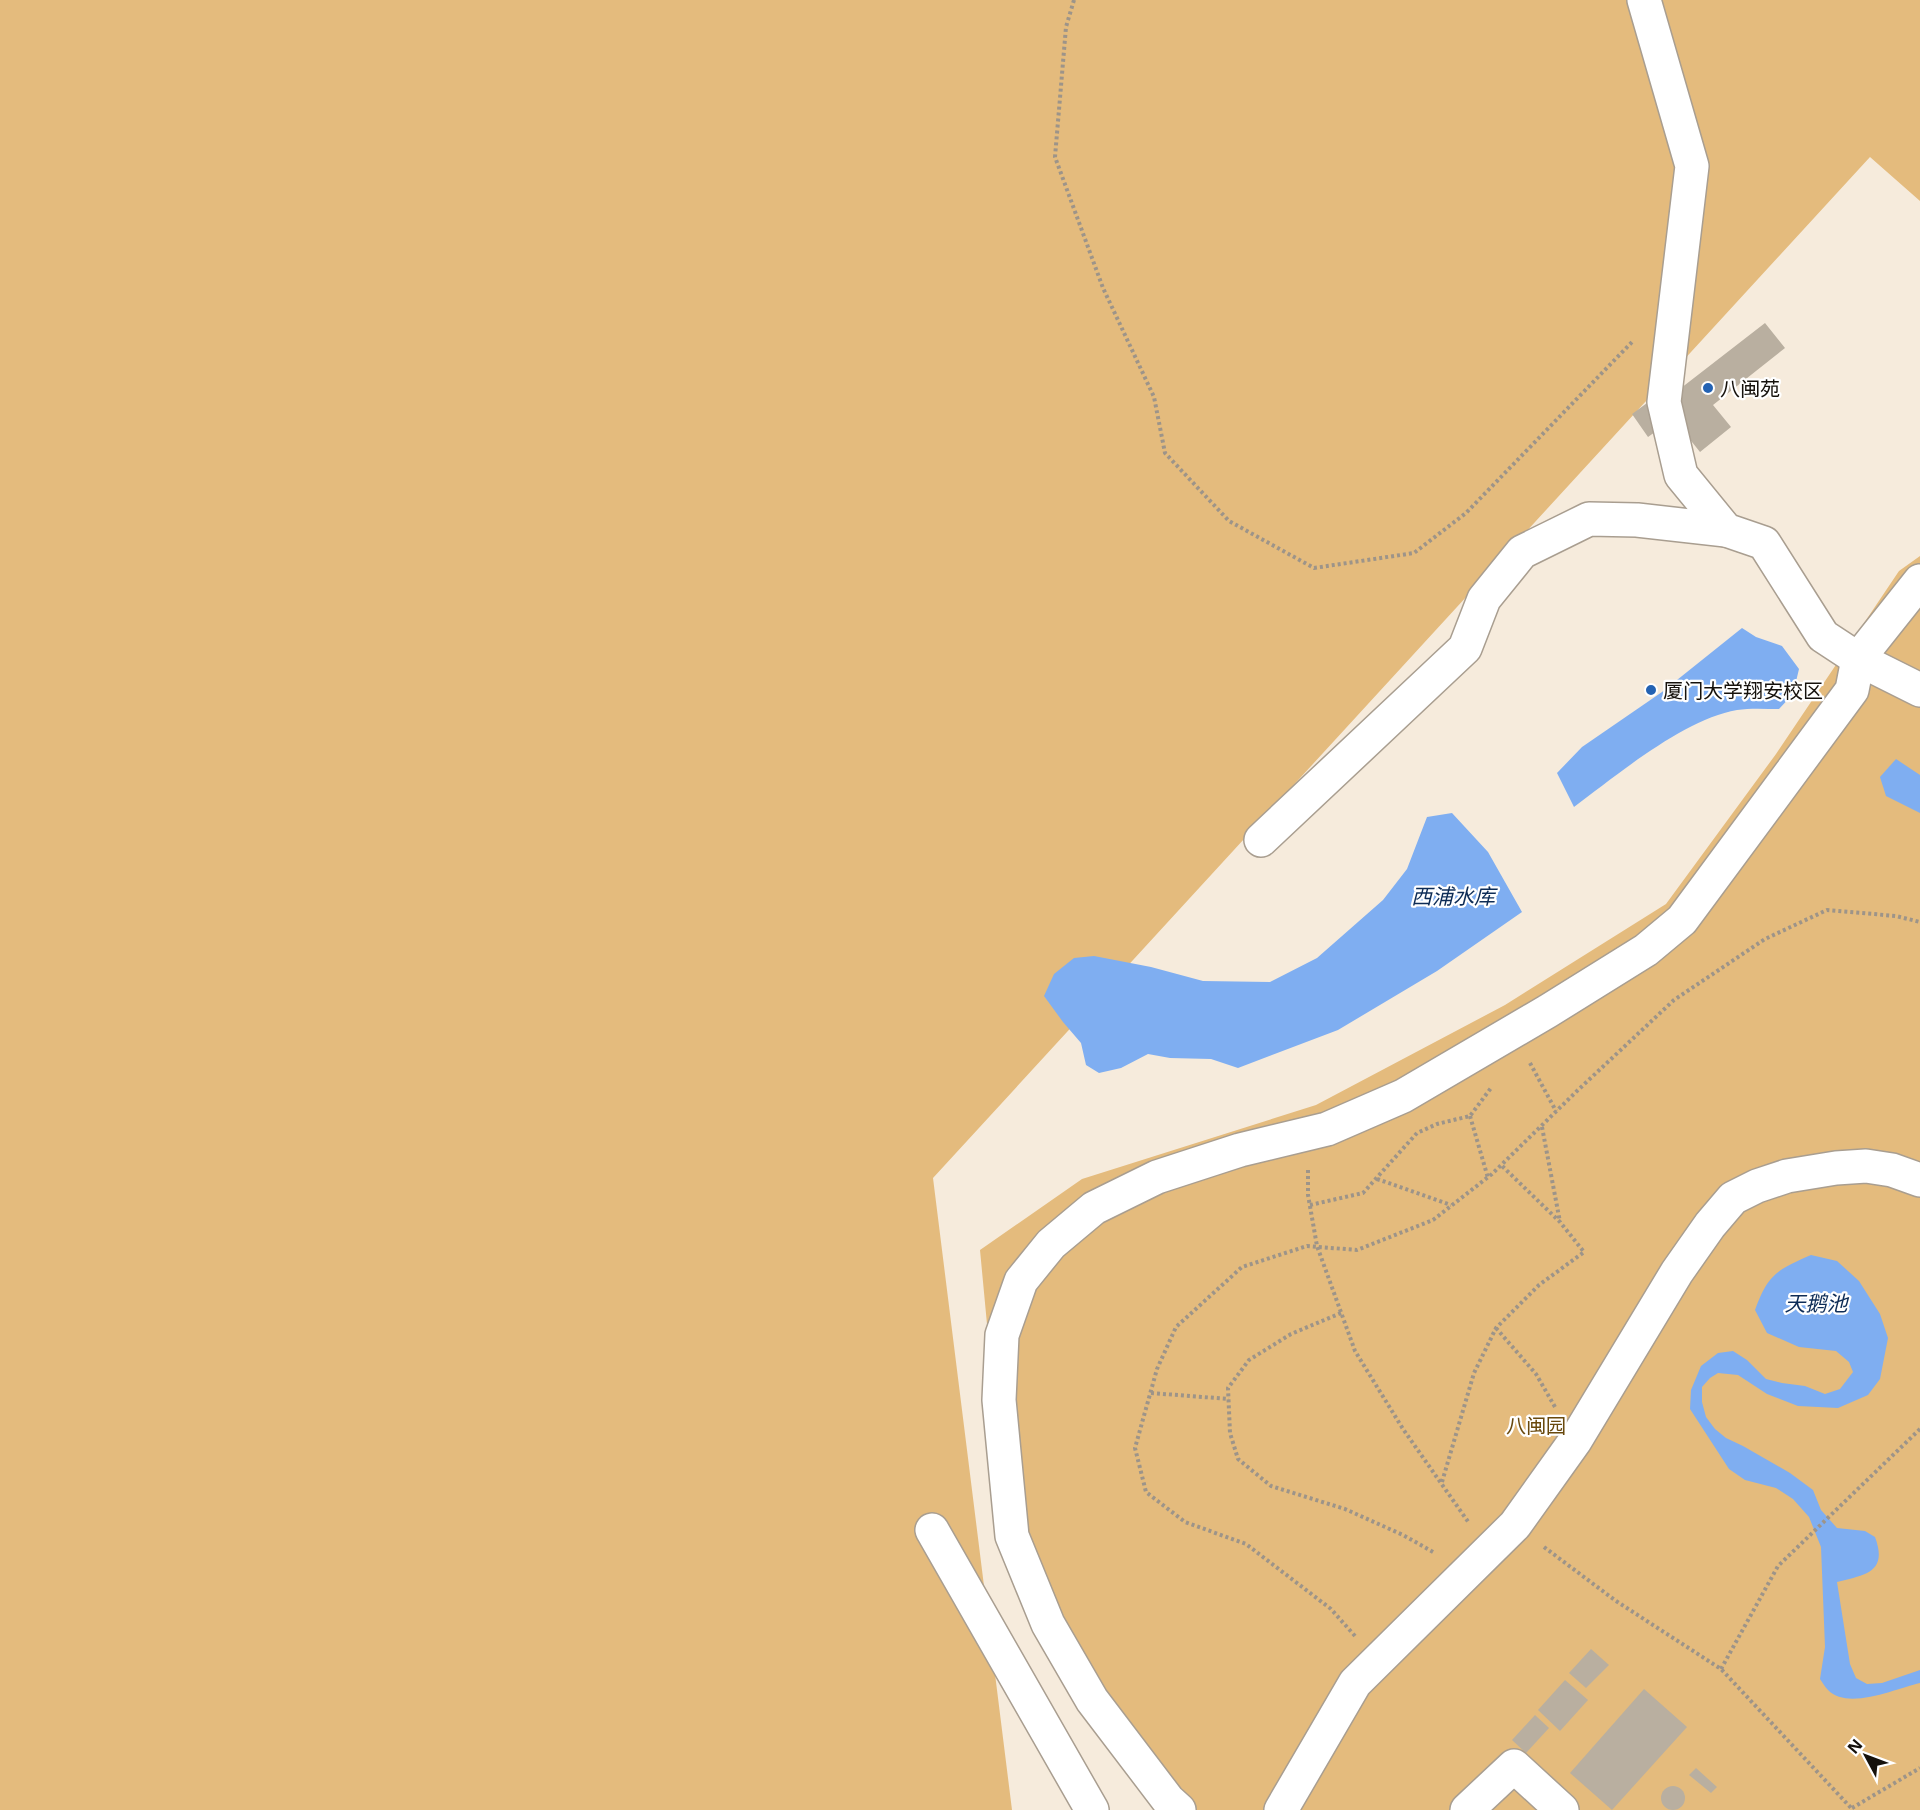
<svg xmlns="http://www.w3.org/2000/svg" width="1920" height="1810" font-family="'Open Sans','Noto Sans SC',sans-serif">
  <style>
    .green { fill: #e4bb7d }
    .water { fill: #7faef1 }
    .building { fill: #b9afa0 }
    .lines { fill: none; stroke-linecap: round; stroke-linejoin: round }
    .minor-casing { stroke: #a99e90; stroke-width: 36 }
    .path { stroke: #9d9489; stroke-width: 4; stroke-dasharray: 3 3; stroke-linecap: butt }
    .minor { stroke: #fff; stroke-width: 33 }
    .poi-dot { fill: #2362b3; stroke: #fff; stroke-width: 2 }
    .labels { text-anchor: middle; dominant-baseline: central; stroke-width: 4.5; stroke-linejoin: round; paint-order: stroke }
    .poi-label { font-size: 20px; fill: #15110c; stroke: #fff; text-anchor: start }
    .park-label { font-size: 20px; fill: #69490d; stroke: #fff }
    .water-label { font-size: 21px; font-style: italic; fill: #0d2c56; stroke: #fff }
  </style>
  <rect width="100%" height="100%" fill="#f6ebdc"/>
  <g class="green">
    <polygon points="0,0 1920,0 1920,201 1870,157 933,1178 1012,1810 0,1810"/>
    <polygon points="1920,556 1920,1810 1161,1810 1009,1557 980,1250 1082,1179 1316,1105 1505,1005 1666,904 1776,754 1899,571"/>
  </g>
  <g class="water">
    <path d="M 1742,628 L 1756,637 L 1782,646 L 1799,669 L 1793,694 L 1779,709 C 1765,709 1750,708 1737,710 C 1684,719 1617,775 1574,807 L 1557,773 L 1582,747 L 1662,692 Z"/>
    <polygon points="1896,759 1920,775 1920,813 1886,796 1880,777"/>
    <polygon points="1452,813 1488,852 1522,912 1437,971 1338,1030 1238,1068 1211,1059 1170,1058 1148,1054 1121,1068 1099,1073 1086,1065 1081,1043 1063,1022 1044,996 1054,974 1074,958 1094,956 1151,967 1203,981 1270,982 1317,958 1383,900 1407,869 1427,817"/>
    <path d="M 1811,1255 L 1837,1261 L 1859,1281 L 1880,1314 L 1888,1338 L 1880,1379 L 1868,1395 L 1838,1408 L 1798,1406 L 1767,1394 L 1738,1375 L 1718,1373 L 1710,1378 L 1702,1387 L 1702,1402 L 1706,1417 L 1715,1429 L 1726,1438 L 1743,1446 L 1790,1473 L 1813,1490 L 1821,1510 L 1837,1528 L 1865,1531 L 1875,1537 C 1888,1572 1866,1575 1837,1582 L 1850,1664 L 1856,1678 L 1867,1684 L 1882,1683 L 1920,1670 L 1920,1683 C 1897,1688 1848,1711 1828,1690 C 1825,1687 1822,1682 1820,1679 L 1825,1647 L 1821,1547 L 1809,1517 L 1793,1499 L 1776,1488 L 1745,1480 L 1729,1469 L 1690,1409 L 1691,1390 L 1701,1366 L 1718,1353 L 1733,1351 L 1747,1360 L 1766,1379 L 1782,1383 L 1805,1386 L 1825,1394 L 1840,1389 L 1853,1372 L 1849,1362 L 1836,1351 L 1799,1347 L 1767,1333 L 1755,1310 C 1768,1274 1777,1270 1811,1255 Z"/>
  </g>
  <g class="building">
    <polygon points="1765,323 1785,348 1713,405 1731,427 1700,452 1680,427 1676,417 1648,437 1632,414 1658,395 1663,402"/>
    <polygon points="1591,1649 1609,1665 1586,1688 1569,1673"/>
    <polygon points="1565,1680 1588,1700 1560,1731 1538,1710"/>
    <polygon points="1644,1689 1687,1727 1612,1810 1570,1773"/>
    <polygon points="1535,1715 1549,1728 1526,1753 1512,1740"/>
    <polygon points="1696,1768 1717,1787 1711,1793 1689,1775"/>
    <circle cx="1673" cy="1798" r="12"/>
  </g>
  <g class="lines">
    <g class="minor-casing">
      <g id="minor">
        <polyline points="1644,0 1692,166 1664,402 1681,475 1726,530 1764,543 1823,636 1858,659 1920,690"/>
        <polyline points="1261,840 1465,648 1484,599 1522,552 1589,519 1637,520 1726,530"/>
        <polyline points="932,1530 1092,1810"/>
        <polyline points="1179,1810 1168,1800 1092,1700 1048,1624 1012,1536 999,1400 1002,1335 1021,1281 1051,1244 1094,1208 1157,1177 1240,1150 1327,1129 1403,1096 1548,1011 1646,950 1682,920 1852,690 1858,659 1920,581"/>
        <polyline points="1281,1810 1355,1683 1515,1525 1575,1441 1677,1272 1710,1225 1733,1198 1757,1186 1787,1176 1836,1168 1866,1166 1892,1170 1920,1180"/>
        <polyline points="1467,1810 1514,1766 1562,1810"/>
      </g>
    </g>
    <g class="path">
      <polyline points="1074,0 1066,27 1055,157 1103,288 1154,397 1165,453 1229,521 1314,568 1414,553 1466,513 1633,341"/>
      <polyline points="1530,1063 1556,1111"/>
      <polyline points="1470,1116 1488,1178"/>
      <polyline points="1542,1127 1560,1222"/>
      <polyline points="1308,1170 1308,1195 1317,1246 1355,1351 1403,1429 1469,1523"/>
      <polyline points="1377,1179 1451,1205"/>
      <polyline points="1310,1205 1363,1193 1417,1133 1437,1124 1470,1116 1491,1088"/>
      <polyline points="1341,1313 1291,1334 1249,1360 1228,1388 1230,1433 1238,1459 1271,1486 1345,1509 1403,1535 1435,1553"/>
      <polyline points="1496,1328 1536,1374 1555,1407"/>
      <polyline points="1151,1393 1229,1399"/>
      <polyline points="1442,1482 1474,1373 1496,1328 1539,1285 1584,1252 1560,1222 1501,1165"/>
      <polyline points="1544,1547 1616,1601 1721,1669 1853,1810"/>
      <polyline points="1355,1636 1331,1609 1246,1544 1185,1522 1146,1492 1135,1448 1157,1369 1176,1327 1242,1267 1307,1246 1357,1250 1433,1220 1492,1174 1578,1090 1674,1000 1765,939 1827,910 1896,916 1920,922"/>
      <polyline points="1721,1669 1778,1566 1920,1429"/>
      <polyline points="1852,1808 1920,1768"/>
    </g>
    <use href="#minor" class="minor"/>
  </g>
  <g class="poi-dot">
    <circle cx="1708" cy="388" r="6"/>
    <circle cx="1651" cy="690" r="6"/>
  </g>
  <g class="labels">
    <g class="poi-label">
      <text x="1720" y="388">八闽苑</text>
      <text x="1663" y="690">厦门大学翔安校区</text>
    </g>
    <g class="park-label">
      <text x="1536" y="1425">八闽园</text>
    </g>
    <g class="water-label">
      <text x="1453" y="896">西浦水库</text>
      <text x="1816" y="1303">天鹅池</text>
    </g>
  </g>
  <g transform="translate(1866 1756) rotate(311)" stroke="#ffffff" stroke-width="4.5" paint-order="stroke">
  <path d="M0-4.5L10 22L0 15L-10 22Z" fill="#15110c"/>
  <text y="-9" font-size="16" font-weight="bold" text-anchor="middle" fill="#15110c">N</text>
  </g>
</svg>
